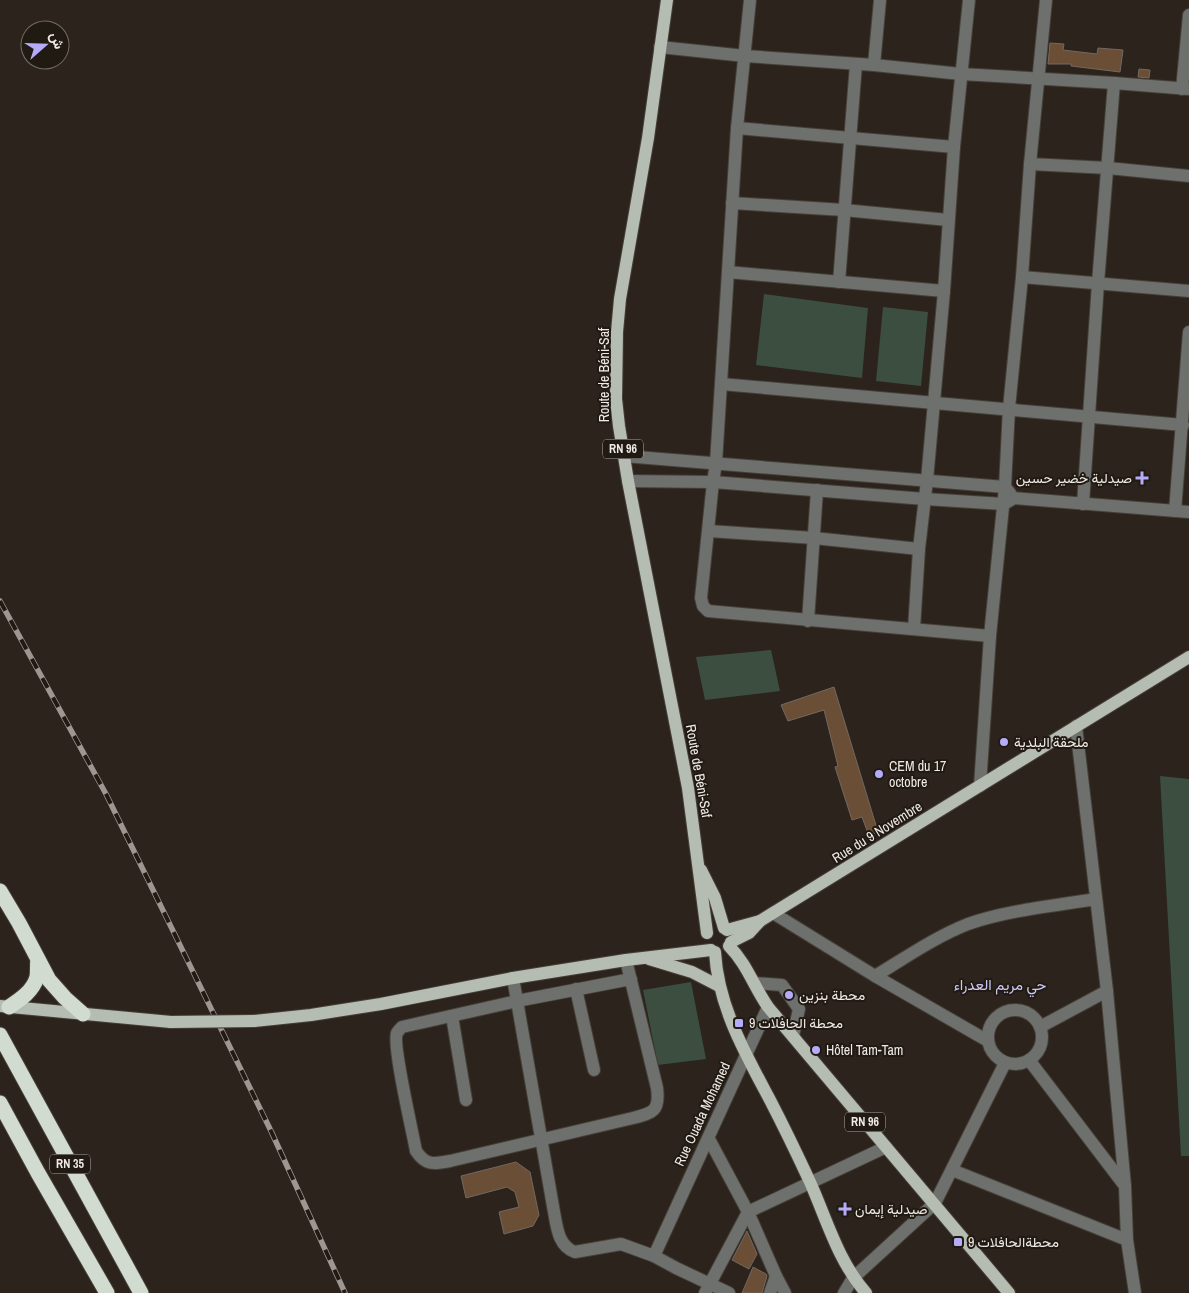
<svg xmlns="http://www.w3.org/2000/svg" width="1189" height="1293" font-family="'Archivo Narrow',Vazirmatn,sans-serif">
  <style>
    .green { fill: #3c4e40 }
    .building { fill: #6b4e36; stroke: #736860 }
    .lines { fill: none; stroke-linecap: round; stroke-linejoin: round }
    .minor-casing { stroke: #463f38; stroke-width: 14 }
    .major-casing { stroke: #463f38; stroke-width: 14 }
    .highway-casing { stroke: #463f38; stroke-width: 17 }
    .minor { stroke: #6d706c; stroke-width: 12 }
    .major { stroke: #b5bdb3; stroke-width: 12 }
    .highway { stroke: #d2dbcf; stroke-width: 15 }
    .rail-casing { stroke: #9d9691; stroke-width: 5.5 }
    .rail { stroke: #211a13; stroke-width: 4; stroke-dasharray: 11; stroke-linecap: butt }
    .major-bridge-casing { stroke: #463f38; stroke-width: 14; stroke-linecap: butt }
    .major-bridge { stroke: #b5bdb3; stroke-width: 12 }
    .poi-dot { fill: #b4acf9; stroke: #211a13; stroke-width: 2 }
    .labels { text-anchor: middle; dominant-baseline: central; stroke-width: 4; stroke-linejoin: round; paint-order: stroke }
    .shield { fill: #211a13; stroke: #b1aca6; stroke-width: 1 }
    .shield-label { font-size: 12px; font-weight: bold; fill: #efeae5 }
    .street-label { font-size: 14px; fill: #efeae5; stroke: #211a13 }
    .poi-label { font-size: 14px; fill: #efeae5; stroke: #211a13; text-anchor: start }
    .neighbourhood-label { font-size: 15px; fill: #ccc9f5; stroke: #211a13 }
  </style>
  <rect width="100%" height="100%" fill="#2b231c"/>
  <g class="green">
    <polygon points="764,294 868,308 862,378 756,365"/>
    <polygon points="883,307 928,312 921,386 876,381"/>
    <polygon points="771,650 780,691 705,700 696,657"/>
    <polygon points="1160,776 1189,779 1189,1156 1181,1156"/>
    <polygon points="691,982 706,1059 658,1065 643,990"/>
  </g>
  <g class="building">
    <polygon points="1050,43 1064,44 1063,50 1097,54 1098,48 1123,50 1120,72 1071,66 1071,64 1048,64"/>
    <polygon points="1139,69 1150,70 1149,78 1138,77"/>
    <polygon points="834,687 878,832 869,836 862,817 852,820 835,767 838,766 824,710 788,721 781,705"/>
    <polygon points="516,1162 530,1172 539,1215 533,1226 504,1234 499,1212 519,1207 515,1192 507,1187 466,1198 461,1176"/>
    <polygon points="747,1231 757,1254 749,1269 732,1260"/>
    <polygon points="753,1267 766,1274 767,1276 762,1293 742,1293"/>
  </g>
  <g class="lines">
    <g class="minor-casing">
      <g id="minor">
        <polyline points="750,0 737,128 716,463 713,482 701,598 703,606 708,611 990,636"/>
        <polyline points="660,47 745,56 874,65 961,74 1114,83 1189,89"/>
        <polyline points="874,65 880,0"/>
        <polyline points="1182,89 1189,15"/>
        <polyline points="737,128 954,147"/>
        <polyline points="1030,164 1108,168 1189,176"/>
        <polyline points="732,203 844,210 948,220"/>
        <polyline points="728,272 944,291"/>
        <polyline points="1022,277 1189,291"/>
        <polyline points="839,282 856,64"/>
        <polyline points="721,384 1183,425"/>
        <polyline points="624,456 1005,487 1010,493"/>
        <polyline points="628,481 713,482 925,499 1004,504 1014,498 1189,512"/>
        <polyline points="1083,504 1098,283 1114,83"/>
        <polyline points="1175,511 1189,332"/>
        <polyline points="709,531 814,538 919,549"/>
        <polyline points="808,621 817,490"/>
        <polyline points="914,629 919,549 927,480 944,291 954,147 969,0"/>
        <polyline points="1076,726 1107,991 1125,1186 1127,1240 1135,1293"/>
        <polyline points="980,786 990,636 1005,487 1009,408 1022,277 1030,164 1046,0"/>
        <polyline points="773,913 875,976 988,1041"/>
        <path d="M 626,960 L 657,1088 C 660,1111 653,1113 633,1118 L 450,1161 C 434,1164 426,1166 416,1151 C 413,1134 392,1044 397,1033 C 398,1031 400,1029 402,1027 L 517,1001 L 631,979"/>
        <path d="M 875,976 C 905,958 935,937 968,924 C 1009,910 1054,906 1096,899"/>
        <path d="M 513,978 L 554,1212 C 557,1227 558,1246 575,1252 L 621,1244 L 654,1256"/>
        <polyline points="754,983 782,985 799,1009 793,1036"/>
        <polyline points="576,989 594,1070"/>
        <circle cx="1015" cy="1037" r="27"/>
        <polyline points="452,1016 466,1100"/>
        <polyline points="1040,1027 1107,991"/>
        <polyline points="1029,1060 1125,1186"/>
        <polyline points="709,1139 748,1212 776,1276 785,1293"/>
        <polyline points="952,1170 1127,1240"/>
        <polyline points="705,1293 748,1212 886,1147"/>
        <polyline points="729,1293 676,1268 654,1256 768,1007"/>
        <polyline points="770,1293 776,1276"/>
        <polyline points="844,1293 853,1278 935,1203 1005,1063"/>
      </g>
    </g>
    <g class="major-casing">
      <g id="major">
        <polyline points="667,0 648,138 620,299 617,332 616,399 619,426 628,481 688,788 707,933"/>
        <polyline points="701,870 715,898 724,928"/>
        <polyline points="727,930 760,921 1189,657"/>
        <polyline points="731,942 749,933 760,921"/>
        <path d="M 729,946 C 747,964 754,987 768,1007 L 1009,1293"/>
        <path d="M 715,952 C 718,1006 745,1053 770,1100 C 784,1127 797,1154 810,1182 C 827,1220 838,1261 866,1293"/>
        <polyline points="649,959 692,972 719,986"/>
        <polyline points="0,1006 171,1022"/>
        <polyline points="254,1021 311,1015 381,1004 513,978 626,960 711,950"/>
      </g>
    </g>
    <g class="highway-casing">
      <g id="highway">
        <polyline points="0,891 19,923 49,980 65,998 83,1014"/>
        <path d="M 9,1007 C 21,999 33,991 37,977 C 38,971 37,965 38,960"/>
        <polyline points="0,1035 141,1293"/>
        <polyline points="0,1103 38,1173 107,1293"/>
      </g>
    </g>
    <use href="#minor" class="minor"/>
    <use href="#major" class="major"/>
    <use href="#highway" class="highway"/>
    <g class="rail-casing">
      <polyline id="rail" points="0,601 106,794 271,1131 345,1293"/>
    </g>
    <use href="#rail" class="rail"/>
    <g class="major-bridge-casing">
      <polyline id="major-bridge" points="171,1022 254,1021"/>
    </g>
    <use href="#major-bridge" class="major-bridge"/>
  </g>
  <g class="poi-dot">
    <path d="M1139.5 470.5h5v5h5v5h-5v5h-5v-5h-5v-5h5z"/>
    <circle cx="1004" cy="742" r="5"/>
    <circle cx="879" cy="774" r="5"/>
    <circle cx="789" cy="995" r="5"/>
    <rect x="734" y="1018" width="10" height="10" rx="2.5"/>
    <circle cx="816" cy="1050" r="5"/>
    <path d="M842.5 1201.5h5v5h5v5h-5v5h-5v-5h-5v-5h5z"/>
    <rect x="953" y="1237" width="10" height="10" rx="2.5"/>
  </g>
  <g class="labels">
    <g class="shield">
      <rect x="603" y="439.5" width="40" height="19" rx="4"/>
      <rect x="845" y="1112.5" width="40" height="19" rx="4"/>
      <rect x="50" y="1154.5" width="40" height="19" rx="4"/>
    </g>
    <g class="shield-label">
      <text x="623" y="449">RN 96</text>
      <text x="865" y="1122">RN 96</text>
      <text x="70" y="1164">RN 35</text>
    </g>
    <g class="street-label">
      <text transform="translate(604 375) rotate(-90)">Route de Béni-Saf</text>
      <text transform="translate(699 771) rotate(80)">Route de Béni-Saf</text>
      <text transform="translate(877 832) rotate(-32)">Rue du 9 Novembre</text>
      <text transform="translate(702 1114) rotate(-65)">Rue Ouada Mohamed</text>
    </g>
    <g class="poi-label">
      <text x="1132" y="478" text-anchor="end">صيدلية خضير حسين</text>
      <text x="1014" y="742">ملحقة البلدية</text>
      <text x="889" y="766">CEM du 17<tspan x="889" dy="16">octobre</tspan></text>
      <text x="799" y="995">محطة بنزين</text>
      <text x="749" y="1023">محطة الحافلات 9</text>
      <text x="826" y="1050">Hôtel Tam-Tam</text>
      <text x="855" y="1209">صيدلية إيمان</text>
      <text x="968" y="1242">محطةالحافلات 9</text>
    </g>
    <g class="neighbourhood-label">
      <text x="1000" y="984">حي مريم العدراء</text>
    </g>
  </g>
  <g transform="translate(45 45) rotate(70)"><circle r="24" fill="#211a13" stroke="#736d67"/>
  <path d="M0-4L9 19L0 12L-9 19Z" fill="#b4acf9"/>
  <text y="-8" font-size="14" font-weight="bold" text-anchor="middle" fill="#efeae5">ش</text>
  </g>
</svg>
